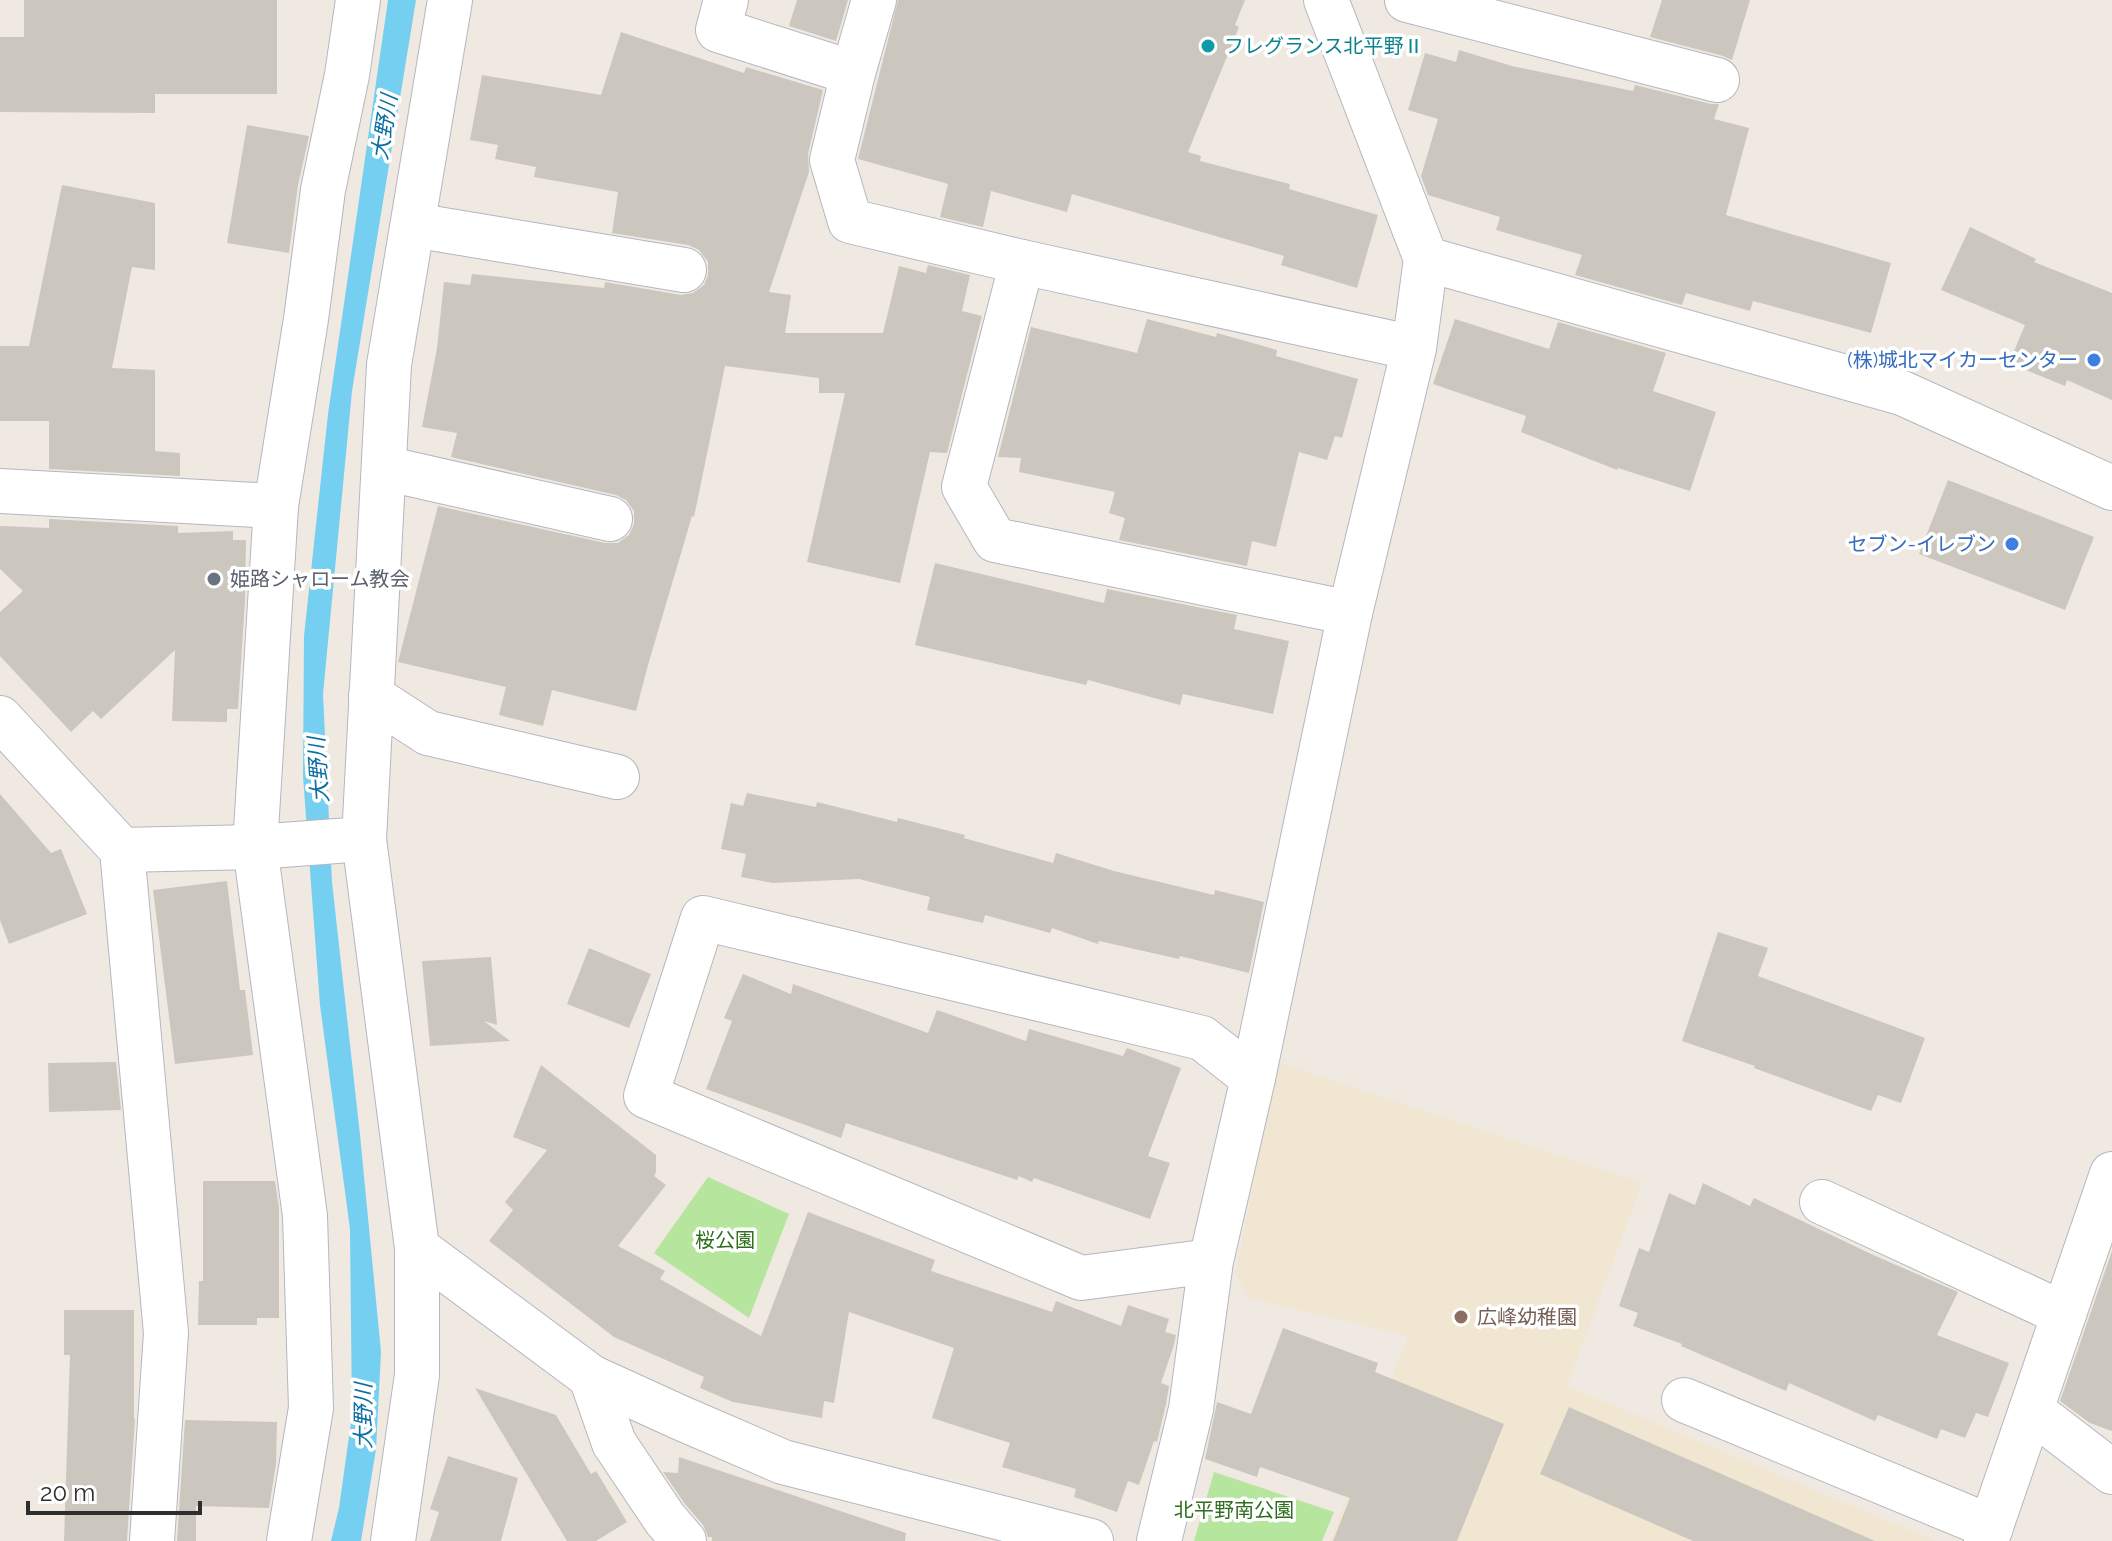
<svg xmlns="http://www.w3.org/2000/svg" width="2112" height="1541" font-family="Raleway,'Noto Sans JP',sans-serif">
  <style>
    .education { fill: #f0e6d1 }
    .green { fill: #b6e59e }
    .water { fill: #75cff0 }
    .building { fill: #cbc7bf }
    .lines { fill: none; stroke-linecap: round; stroke-linejoin: round }
    .street-casing { stroke: #b4b7c1; stroke-width: 46 }
    .street { stroke: #fff; stroke-width: 44 }
    .culture-dot { fill: #0f9aa8; stroke: #fff; stroke-width: 3 }
    .shop-dot { fill: #3f7fe0; stroke: #fff; stroke-width: 3 }
    .worship-dot { fill: #6b7280; stroke: #fff; stroke-width: 3 }
    .education-dot { fill: #8d6e63; stroke: #fff; stroke-width: 3 }
    .labels { text-anchor: middle; dominant-baseline: central; stroke-width: 7; stroke-linejoin: round; paint-order: stroke }
    .culture-label { font-size: 20px; fill: #0d838f; stroke: #fff; text-anchor: start }
    .shop-label { font-size: 20px; fill: #366cbe; stroke: #fff; text-anchor: end }
    .worship-label { font-size: 20px; fill: #5b616d; stroke: #fff; text-anchor: start }
    .park-label { font-size: 20px; fill: #2c6e1b; stroke: #fff }
    .education-label { font-size: 20px; fill: #785e54; stroke: #fff; text-anchor: start }
    .water-label { font-size: 22px; font-style: italic; fill: #0d6fa3; stroke: #fff }
  </style>
  <rect width="100%" height="100%" fill="#efe9e1"/>
  <polygon class="education" points="1276,1062 1642,1183 1567,1386 1936,1541 1330,1541 1408,1336 1249,1298 1236,1274"/>
  <g class="green">
    <polygon points="708,1177 789,1214 749,1318 654,1253"/>
    <polygon points="1214,1472 1334,1512 1322,1541 1194,1541"/>
  </g>
  <polygon class="water" points="388,0 416,0 352,391 323,694 332,882 360,1135 381,1352 376,1449 361,1541 331,1541 339,1508 352,1415 350,1229 320,1005 303,776 304,636 328,414"/>
  <g class="building">
    <polygon points="24,0 277,0 277,94 155,94 155,113 0,112 0,37 24,37"/>
    <polygon points="797,0 848,0 836,41 789,26"/>
    <polygon points="898,0 1245,0 1235,25 1239,27 1188,152 1201,156 1200,161 1290,184 1289,189 1378,215 1357,288 1281,265 1284,256 1072,194 1067,212 991,191 983,227 940,217 948,184 858,159"/>
    <polygon points="1662,0 1750,0 1732,60 1723,56 1650,37"/>
    <polygon points="621,32 744,73 746,67 823,90 808,154 809,172 769,292 791,295 785,333 883,333 899,266 926,273 928,265 970,275 962,311 982,316 947,453 930,452 900,583 807,562 845,393 819,393 819,378 725,366 694,517 692,516 648,665 636,711 552,690 543,726 499,715 506,687 398,662 438,506 605,543 618,543 629,535 634,524 634,511 626,500 616,495 451,457 457,433 422,427 437,348 444,282 470,285 472,274 604,288 605,282 681,295 693,293 704,285 708,275 708,262 699,250 688,245 612,233 618,192 534,177 536,167 495,159 498,145 470,140 482,75 601,95"/>
    <polygon points="1459,50 1512,66 1633,91 1635,85 1711,104 1719,104 1714,119 1749,128 1726,215 1891,263 1871,333 1753,301 1750,311 1686,293 1682,305 1575,275 1582,255 1496,230 1500,217 1428,195 1421,176 1438,119 1408,110 1425,53 1456,62"/>
    <polygon points="247,125 309,136 298,185 289,253 227,243"/>
    <polygon points="62,185 155,203 155,270 132,267 112,368 155,370 155,451 180,453 180,476 49,469 49,421 0,421 0,346 29,346"/>
    <polygon points="1970,227 2036,259 2034,262 2112,293 2112,400 2067,380 2065,386 2009,363 2025,325 1941,290"/>
    <polygon points="1147,319 1216,337 1217,333 1277,350 1276,356 1358,379 1342,438 1335,436 1327,460 1299,452 1276,547 1252,541 1247,566 1119,540 1125,518 1109,513 1115,492 1019,472 1021,458 998,457 1031,327 1137,353"/>
    <polygon points="1455,319 1549,349 1558,322 1666,353 1653,391 1716,412 1690,491 1618,468 1617,470 1521,432 1526,416 1433,384"/>
    <polygon points="1948,480 2094,537 2065,610 1919,554"/>
    <polygon points="49,519 178,526 178,533 233,531 233,540 246,540 245,601 238,709 227,709 227,722 172,721 175,650 101,719 93,711 71,732 0,656 0,612 23,591 0,569 0,526 49,528"/>
    <polygon points="935,563 1104,603 1107,589 1237,615 1234,629 1289,641 1273,714 1183,694 1180,705 1088,680 1086,685 915,645"/>
    <polygon points="747,793 816,807 817,802 897,822 898,818 965,835 964,838 1053,863 1056,853 1114,871 1214,895 1215,890 1264,902 1249,973 1180,956 1179,959 1099,941 1098,944 1052,928 1050,933 985,915 983,923 927,910 930,897 859,879 773,883 741,877 746,854 721,849 731,803 743,806"/>
    <polygon points="0,794 51,853 61,849 87,914 9,944 0,920"/>
    <polygon points="227,881 240,990 245,990 253,1055 175,1064 153,890"/>
    <polygon points="1718,932 1768,948 1758,976 1925,1038 1901,1103 1878,1095 1871,1111 1754,1068 1755,1066 1682,1041"/>
    <polygon points="589,948 651,974 629,1028 567,1004"/>
    <polygon points="491,957 497,1025 484,1021 510,1041 430,1046 422,961"/>
    <polygon points="743,974 791,994 793,984 928,1033 937,1010 1026,1041 1029,1029 1123,1056 1127,1048 1181,1068 1148,1156 1170,1163 1150,1219 1034,1178 1032,1182 1019,1176 1017,1180 846,1123 841,1138 706,1089 732,1021 724,1018"/>
    <polygon points="116,1062 121,1110 49,1112 48,1063"/>
    <polygon points="541,1065 656,1155 656,1172 654,1176 666,1185 618,1246 665,1271 660,1279 761,1336 808,1212 935,1260 931,1271 1052,1312 1056,1301 1121,1326 1128,1305 1169,1319 1165,1332 1176,1335 1174,1345 1161,1383 1169,1386 1166,1404 1157,1442 1154,1441 1139,1485 1128,1481 1117,1512 1074,1497 1076,1489 1002,1467 1010,1443 932,1418 954,1348 849,1312 834,1403 824,1401 822,1418 733,1402 700,1388 704,1377 614,1337 489,1241 513,1210 505,1202 547,1150 513,1137"/>
    <polygon points="203,1181 275,1181 279,1208 279,1318 257,1318 257,1325 198,1325 199,1281 203,1281"/>
    <polygon points="1703,1183 1750,1206 1754,1198 1871,1254 1958,1292 1937,1335 2009,1363 1988,1417 1976,1413 1965,1438 1941,1429 1937,1439 1878,1415 1875,1421 1789,1383 1786,1391 1681,1346 1682,1344 1633,1326 1638,1313 1619,1306 1639,1248 1649,1252 1669,1193 1695,1205"/>
    <polygon points="2112,1251 2112,1431 2090,1423 2060,1401"/>
    <polygon points="64,1310 134,1310 134,1419 135,1419 127,1541 64,1541 70,1355 64,1355"/>
    <polygon points="1283,1328 1378,1363 1375,1372 1504,1424 1457,1541 1333,1541 1350,1498 1260,1467 1257,1477 1205,1459 1217,1402 1251,1414"/>
    <polygon points="475,1388 556,1415 591,1474 596,1471 627,1522 596,1541 567,1541"/>
    <polygon points="1569,1407 1655,1445 1875,1541 1693,1541 1540,1474"/>
    <polygon points="185,1420 277,1422 276,1464 269,1508 196,1506 196,1541 177,1541"/>
    <polygon points="448,1456 518,1478 501,1541 430,1541 439,1512 430,1509"/>
    <polygon points="679,1457 906,1533 905,1541 712,1541 712,1537 708,1537 703,1525 685,1504 663,1472 678,1473"/>
  </g>
  <g class="lines">
    <g class="street-casing">
      <g id="street">
        <polyline points="726,0 718,30 853,73"/>
        <polyline points="874,0 853,73 832,160 850,221 1022,262 1414,348"/>
        <polyline points="1407,0 1717,80"/>
        <polyline points="413,225 684,270"/>
        <polyline points="1426,259 1902,393 2112,488"/>
        <polyline points="1022,262 964,487 995,540 1350,613"/>
        <polyline points="384,468 610,519"/>
        <polyline points="0,491 276,506"/>
        <polyline points="371,696 428,733 617,777"/>
        <polyline points="0,718 122,850 166,1333 152,1541"/>
        <polyline points="122,850 255,847 364,839"/>
        <polyline points="1253,1078 1350,613 1414,348 1426,259 1326,0"/>
        <polyline points="1822,1202 2064,1314"/>
        <polyline points="417,1248 591,1377 681,1418 783,1462 1091,1541"/>
        <polyline points="591,1377 614,1443 665,1519 684,1541"/>
        <polyline points="1684,1400 1991,1527"/>
        <polyline points="2031,1410 2112,1472"/>
        <polyline points="289,1541 311,1408 305,1216 255,847 276,506 306,319 323,190 347,75 358,0"/>
        <polyline points="393,1541 417,1375 417,1248 364,839 389,365 450,0"/>
        <polyline points="1159,1541 1191,1409 1211,1261 1253,1078 1202,1038 703,918 646,1096 1081,1278 1211,1261"/>
        <polyline points="1986,1541 2112,1174"/>
      </g>
    </g>
    <use href="#street" class="street"/>
  </g>
  <circle class="culture-dot" cx="1208" cy="46" r="8"/>
  <g class="shop-dot">
    <circle cx="2094" cy="360" r="8"/>
    <circle cx="2012" cy="544" r="8"/>
  </g>
  <circle class="worship-dot" cx="214" cy="579" r="8"/>
  <circle class="education-dot" cx="1461" cy="1317" r="8"/>
  <g class="labels">
    <g class="culture-label">
      <text x="1224" y="46">フレグランス北平野Ⅱ</text>
    </g>
    <g class="shop-label">
      <text x="2078" y="360">(株)城北マイカーセンター</text>
      <text x="1996" y="544">セブン-イレブン</text>
    </g>
    <g class="worship-label">
      <text x="230" y="579">姫路シャローム教会</text>
    </g>
    <g class="park-label">
      <text x="725" y="1240">桜公園</text>
      <text x="1234" y="1510">北平野南公園</text>
    </g>
    <g class="education-label">
      <text x="1477" y="1317">広峰幼稚園</text>
    </g>
    <g class="water-label">
      <text transform="translate(384 127) rotate(-81)">大野川</text>
      <text transform="translate(318 770) rotate(-94)">大野川</text>
      <text transform="translate(363 1416) rotate(-90)">大野川</text>
    </g>
  </g>
  <path d="M28 1501v12h172v-12" fill="none" stroke="#2e2e2e" stroke-width="4"/>
  <text x="40" y="1501" font-size="24" fill="#2e2e2e" stroke="#ffffff" stroke-width="6" paint-order="stroke">20 m</text>
</svg>
